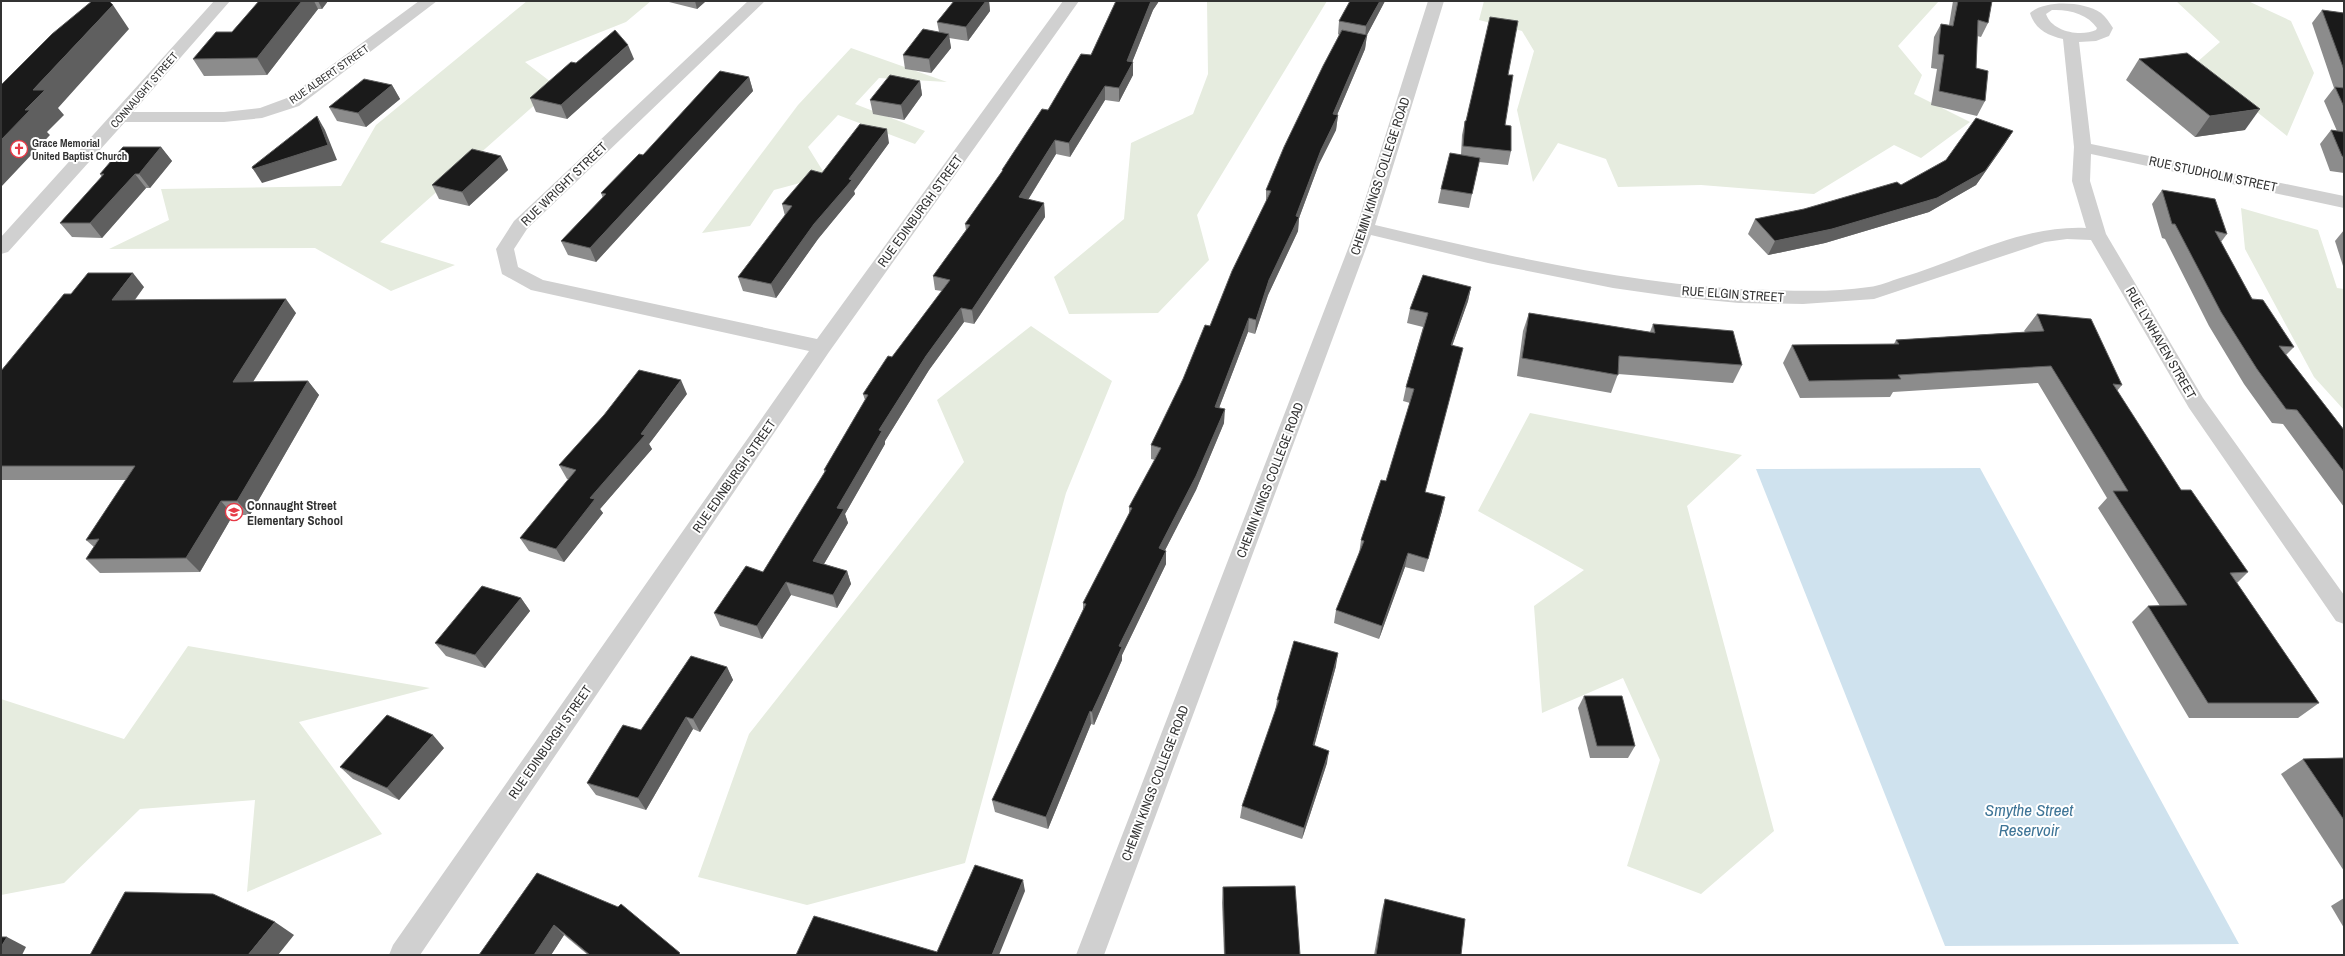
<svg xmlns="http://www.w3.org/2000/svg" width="2345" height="956" font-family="'Archivo Narrow',sans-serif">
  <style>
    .green { fill: #e6ecdf }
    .water { fill: #cfe2ee }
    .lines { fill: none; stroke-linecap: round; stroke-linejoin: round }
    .minor { fill: #d0d0d0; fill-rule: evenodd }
    .wall { fill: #8c8c8c }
    .shaded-wall { fill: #5f5f5f }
    .building { fill: #1a1a1a; stroke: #5f5f5f }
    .labels { text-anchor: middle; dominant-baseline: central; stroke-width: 4; stroke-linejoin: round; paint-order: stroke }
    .far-street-label { font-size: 11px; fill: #333; stroke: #fff }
    .far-poi-label { font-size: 11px; font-weight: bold; fill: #333; stroke: #fff; text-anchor: start }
    .street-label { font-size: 13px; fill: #333; stroke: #fff }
    .poi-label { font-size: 13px; font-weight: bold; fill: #333; stroke: #fff; text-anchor: start }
    .near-water-label { font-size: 17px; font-style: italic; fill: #3f7597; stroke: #fff }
  </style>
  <rect width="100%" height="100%" fill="#fff"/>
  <g class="green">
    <polygon points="527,1 651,1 626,22 525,62 556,86 380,242 455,265 391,291 315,248 109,249 169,220 161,189 341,186 376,125"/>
    <polygon points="1207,1 1327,1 1197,215 1209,260 1158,313 1069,314 1054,277 1124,219 1131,143 1193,114 1208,74"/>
    <polygon points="1484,1 1939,1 1898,46 1922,75 1914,94 1970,122 1921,158 1894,145 1814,194 1701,185 1618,187 1606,159 1558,143 1533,182 1517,110 1534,51 1522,31 1479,20"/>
    <polygon points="2176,1 2248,1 2291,21 2314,73 2287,136 2196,63 2220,42"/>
    <polygon points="851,48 947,82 879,78 855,104 925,131 915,144 838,115 808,147 826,176 774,190 750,226 702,233 798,105"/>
    <polygon points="2241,208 2318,230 2337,288 2344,289 2344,410 2314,377 2245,249"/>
    <polygon points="1031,326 1112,381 1066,493 965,863 807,905 698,877 749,734 964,462 937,400"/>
    <polygon points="1530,413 1742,455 1687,506 1774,831 1701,894 1627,866 1660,760 1623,678 1542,713 1534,606 1584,570 1478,511"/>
    <polygon points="188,646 430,688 299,722 382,834 247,892 255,800 140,809 64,883 1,895 1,699 124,739"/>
  </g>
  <polygon class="water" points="1980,468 2239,944 1945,946 1756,469"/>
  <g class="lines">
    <g class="minor">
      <polygon points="214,1 230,1 133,112 224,112 260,108 287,98 419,1 437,1 299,106 262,118 224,122 125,122 8,252 1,254 1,237"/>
      <polygon points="748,1 765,1 527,229 514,249 518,267 543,280 817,339 1063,1 1079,1 829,352 420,955 389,955 393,945 809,351 531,290 502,274 496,249 514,221"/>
      <path d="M 1428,1 L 1444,1 L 1375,225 C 1505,255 1636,287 1770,290 C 1803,291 1837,292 1869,287 C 1880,286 1890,281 1900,278 C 1961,260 2021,225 2086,228 L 2072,181 L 2074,147 L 2063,39 C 2047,35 2035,29 2030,13 C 2045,0 2083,1 2101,13 C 2106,17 2109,22 2113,28 L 2109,36 L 2096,41 L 2079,42 L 2091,144 L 2344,196 L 2344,208 L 2091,154 L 2090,181 L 2106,234 L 2203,398 L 2344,595 L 2344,624 L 2336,621 L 2189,408 L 2091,240 L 2067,239 L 2045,242 L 1874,299 L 1803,304 L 1739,303 L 1676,297 L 1613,288 L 1488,263 L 1371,235 L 1104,955 L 1076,955 L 1356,228 ZM 2052,10 C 2068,9 2088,14 2097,28 L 2096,30 C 2081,37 2052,32 2046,14 Z"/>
    </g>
  </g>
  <g class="wall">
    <polygon points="259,1 328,1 322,9 318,9 267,75 204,76 193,59 232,32"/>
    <polygon points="668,1 706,1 697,9 669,2"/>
    <polygon points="954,1 989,1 990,11 968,41 949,38 951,48 931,73 905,69 903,55 939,32 937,22"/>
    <polygon points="1116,1 1159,1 1153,10 1132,62 1133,75 1119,102 1105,100 1070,157 1056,154 1028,200 1044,203 1045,217 974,324 964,322 929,370 885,441 885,444 845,514 848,523 824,564 847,571 851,584 837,608 791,595 762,639 720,626 714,613 763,572 825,473 824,470 865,400 863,394 892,357 942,291 935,290 933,276 966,230 965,224 1002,172 1002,170 1091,55"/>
    <polygon points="1350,1 1385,1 1367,35 1365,49 1337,115 1338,115 1336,130 1319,164 1299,218 1298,231 1268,295 1255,334 1248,332 1219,408 1224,423 1196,490 1165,550 1166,564 1122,655 1122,660 1094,725 1091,724 1048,829 995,812 992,800 1083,610 1083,603 1129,514 1129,507 1155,460 1151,459 1151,445 1210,326 1266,202 1266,190 1339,35 1338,34 1339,21"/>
    <polygon points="1953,1 1992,1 1988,23 1981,37 1977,36 1976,68 1985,101 1977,116 1931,105 1937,69 1931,68 1934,37 1941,24 1949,25"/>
    <polygon points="2322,10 2344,13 2344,173 2330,171 2320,144 2331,130 2337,131 2324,101 2334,88 2312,23"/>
    <polygon points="634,59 567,119 536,112 530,98 576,63"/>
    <polygon points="2139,59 2245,130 2195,137 2126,80"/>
    <polygon points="1508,75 1505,125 1511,151 1508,165 1479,162 1469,208 1438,203 1441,189 1461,155 1462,135 1465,121 1466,121"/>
    <polygon points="749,77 753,91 596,262 568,255 561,241 603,198 601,193 643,155"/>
    <polygon points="920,81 922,95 904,120 873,114 870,100"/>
    <polygon points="392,85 400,99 366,127 337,121 329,107"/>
    <polygon points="2013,131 2004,145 1976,185 1929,212 1825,243 1768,255 1748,234 1755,219 1804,209 1901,185"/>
    <polygon points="889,143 854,191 855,194 818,239 776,298 743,291 738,277 785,216 782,204 822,173"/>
    <polygon points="161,147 172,161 150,188 146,188 102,238 72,237 60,223 102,177 100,174"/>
    <polygon points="501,156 508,170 469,206 439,199 432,185"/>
    <polygon points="2162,190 2227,234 2221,242 2252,299 2294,347 2286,355 2344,430 2344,507 2283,424 2272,423 2244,384 2209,326 2165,239 2162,238 2152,204"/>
    <polygon points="2344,230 2344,269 2335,241"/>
    <polygon points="144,287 135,300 296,313 253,382 308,381 319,395 250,515 233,515 200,572 100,573 86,559 94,547 86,540 126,480 1,480 1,371 71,294"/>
    <polygon points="1471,287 1468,301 1452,346 1459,362 1425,492 1442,511 1424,572 1405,567 1379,639 1334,623 1336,610 1359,554 1361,540 1386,481 1410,403 1403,401 1406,387 1423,327 1407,323 1410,309"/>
    <polygon points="1529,313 1650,332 1653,324 1742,365 1733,383 1618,374 1611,393 1517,376 1523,331"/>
    <polygon points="2037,314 2122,385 2117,391 2181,490 2248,572 2237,583 2319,703 2298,718 2189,718 2132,622 2148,606 2160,606 2098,508 2107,498 2038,383 1893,392 1890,397 1800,398 1783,363 1792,345 1894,344 1896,340 2025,332 2024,331"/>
    <polygon points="687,394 649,444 652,449 600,509 603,513 564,562 529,551 520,538 569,479 567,479 559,465"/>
    <polygon points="521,598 530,611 485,668 446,656 435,643"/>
    <polygon points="1336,666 1314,746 1327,763 1302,839 1240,818 1242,806 1275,712 1277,700"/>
    <polygon points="727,667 733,680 700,732 693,729 646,810 596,795 587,783 641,730"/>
    <polygon points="1584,696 1635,746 1628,758 1590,758 1578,708"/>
    <polygon points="444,748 399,800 353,779 340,767"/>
    <polygon points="2344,758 2344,871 2281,774 2303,759"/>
    <polygon points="537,873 682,955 588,955 564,935 551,955 479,955"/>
    <polygon points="1223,887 1300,955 1224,955 1222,903"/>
    <polygon points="2344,898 2344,928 2331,906"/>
    <polygon points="1385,899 1461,955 1374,955 1382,910"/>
  </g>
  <g class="shaded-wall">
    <polygon points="302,1 314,1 318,9 267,75 257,58"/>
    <polygon points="318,1 328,1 322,9"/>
    <polygon points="695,1 706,1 697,9"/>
    <polygon points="986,1 989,1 990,11 968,41 966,27"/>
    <polygon points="1151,1 1159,1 1153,10 1131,65 1133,62 1133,75 1119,102 1119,88 1127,61"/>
    <polygon points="1380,1 1385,1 1367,35 1365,49 1331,129 1333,114 1365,40 1366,26"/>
    <polygon points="113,5 129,29 58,108 64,115 47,132 50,135 1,187 1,140 25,110 33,90"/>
    <polygon points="949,34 951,48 931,73 929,59"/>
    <polygon points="628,45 634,59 567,119 561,105"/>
    <polygon points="749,77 753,91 596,262 590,248"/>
    <polygon points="920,81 922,95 904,120 901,105"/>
    <polygon points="392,85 400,99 366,127 358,113"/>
    <polygon points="1105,86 1105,100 1070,157 1069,143"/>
    <polygon points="2260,109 2245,130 2195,137 2210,116"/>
    <polygon points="1338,115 1336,130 1319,164 1299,218 1298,231 1268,295 1255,334 1256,320 1269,280 1296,216 1321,150"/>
    <polygon points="317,116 325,130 337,160 262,183 253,169"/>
    <polygon points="887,129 889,143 854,191 855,194 818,239 776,298 771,284 814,224"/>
    <polygon points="2013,131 2004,145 1976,185 1929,212 1825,243 1768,255 1775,241 1832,229"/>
    <polygon points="1055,140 1056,154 1021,211 1019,197"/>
    <polygon points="161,147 172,161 150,188 139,174"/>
    <polygon points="501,156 508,170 469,206 462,192"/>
    <polygon points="135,174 146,188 102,238 90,223"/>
    <polygon points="1044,203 1045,217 974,324 972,310"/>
    <polygon points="133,273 144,287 124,314 112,300"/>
    <polygon points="1471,287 1468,301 1447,360 1451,345"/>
    <polygon points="286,299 296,313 244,396 233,382"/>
    <polygon points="961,308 964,322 929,370 885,441 885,444 845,514 848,523 818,574 813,561 837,508 879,430 926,356"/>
    <polygon points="1249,318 1248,332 1214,421 1215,407"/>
    <polygon points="681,380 687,394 649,444 652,449 600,509 603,513 564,562 556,549 590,498 641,434"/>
    <polygon points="308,381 319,395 250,515 237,501"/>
    <polygon points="1225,409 1224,423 1196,490 1159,562 1159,548"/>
    <polygon points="1445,497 1442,511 1424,572 1428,559"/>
    <polygon points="221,501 233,515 200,572 186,558"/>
    <polygon points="1166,551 1166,564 1122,655 1122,660 1094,725 1092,712 1119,646"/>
    <polygon points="1408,553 1405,567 1379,639 1382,626"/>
    <polygon points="847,571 851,584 837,608 833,595"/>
    <polygon points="786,582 791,595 762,639 757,626"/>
    <polygon points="521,598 530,611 485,668 475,655"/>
    <polygon points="1338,653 1336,666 1311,758 1313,745"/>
    <polygon points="727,667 733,680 700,732 693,719"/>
    <polygon points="1090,711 1091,724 1048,829 1046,817"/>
    <polygon points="686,717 693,729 646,810 638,798"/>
    <polygon points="433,735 444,748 399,800 387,788"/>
    <polygon points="1329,751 1327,763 1302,839 1304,828"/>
    <polygon points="1023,880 1025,891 999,955 992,955"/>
    <polygon points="275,922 294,935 278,955 248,955"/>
    <polygon points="554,925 564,935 551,955 534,955"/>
    <polygon points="7,937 26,947 22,955 1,955 1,947"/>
  </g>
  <g class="building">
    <polygon points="92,1 109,1 113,5 33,90 45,90 25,110 30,110 1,140 1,85 52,34"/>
    <polygon points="259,1 302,1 257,58 193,59 216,32 232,32"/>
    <polygon points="954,1 986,1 966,27 937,22"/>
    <polygon points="1116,1 1151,1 1127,61 1133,62 1119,88 1105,86 1069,143 1055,140 1019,197 1044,203 972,310 961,308 926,356 879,430 882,431 837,508 844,509 813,561 847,571 833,595 786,582 757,626 714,613 746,566 763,572 826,470 824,470 868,395 863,394 888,356 892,357 950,280 933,276 970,225 965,224 1003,170 1002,170 1042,109 1048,110 1081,54 1091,55"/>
    <polygon points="1350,1 1380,1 1366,26 1339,21"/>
    <polygon points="1958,1 1992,1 1988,23 1978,20 1976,68 1988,71 1985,101 1939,91 1944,55 1938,54 1941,24 1953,26"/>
    <polygon points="2322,10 2344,13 2344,70"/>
    <polygon points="1490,17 1518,21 1508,75 1513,75 1505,125 1511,126 1511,151 1463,146 1465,121 1466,121"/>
    <polygon points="923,29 949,34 929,59 903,55"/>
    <polygon points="615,30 628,45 561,105 530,98 571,62 576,63"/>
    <polygon points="1342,30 1367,35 1333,114 1338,115 1321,150 1296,216 1299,217 1269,280 1256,320 1249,318 1215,407 1225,409 1196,476 1159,548 1166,551 1119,646 1122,647 1092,712 1090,711 1046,817 992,800 1086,604 1083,603 1132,508 1129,507 1161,448 1151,445 1183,379 1205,325 1210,326 1232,271 1271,191 1266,190 1284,147 1323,66"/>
    <polygon points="2187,53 2260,109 2210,116 2139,59"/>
    <polygon points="720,71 749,77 590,248 561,241 606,194 601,193 639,154 643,155"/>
    <polygon points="890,75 920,81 901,105 870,100"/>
    <polygon points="364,79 392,85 358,113 329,107"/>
    <polygon points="2335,87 2344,88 2344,107"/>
    <polygon points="317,116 328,145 253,169 252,167"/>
    <polygon points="1976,118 2013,131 1985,171 1937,198 1832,229 1775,241 1755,219 1804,209 1897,182 1901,185 1946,160"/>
    <polygon points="860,124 887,129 849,179 852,180 814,224 771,284 738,277 792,206 782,204 811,170 822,173"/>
    <polygon points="2331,130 2344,132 2344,157 2342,156"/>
    <polygon points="123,147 161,147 139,174 135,174 90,223 60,223 104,174 100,174"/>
    <polygon points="472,149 501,156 462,192 432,185"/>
    <polygon points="1450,153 1480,158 1472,194 1441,189"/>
    <polygon points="2162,190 2215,199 2227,234 2215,231 2252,299 2263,300 2294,347 2279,346 2344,430 2344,472 2297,410 2286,409 2257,369 2221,312 2175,224 2172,224"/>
    <polygon points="88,273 133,273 112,300 286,299 233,382 308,381 237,501 221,501 186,558 86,559 99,539 86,540 135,466 1,466 1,371 64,294 71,294"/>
    <polygon points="1423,275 1471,287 1451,345 1463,348 1425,492 1445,497 1428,559 1408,553 1382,626 1336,610 1364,541 1361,540 1381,480 1386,481 1414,389 1406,387 1428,313 1410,309"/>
    <polygon points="1529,313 1655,333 1653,324 1733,331 1742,365 1619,356 1618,375 1522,358"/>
    <polygon points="2037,314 2091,319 2122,385 2113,384 2181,490 2191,490 2248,572 2230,573 2319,703 2208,703 2148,606 2187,605 2113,491 2128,491 2051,366 1898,375 1901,379 1809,381 1792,345 1899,344 1896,340 2044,331"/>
    <polygon points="639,370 681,380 641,434 645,435 590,498 595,499 556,549 520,538 576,470 559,465 604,415"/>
    <polygon points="482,586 521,598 475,655 435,643"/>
    <polygon points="1294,641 1338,653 1313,745 1329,751 1304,828 1242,806 1279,700 1277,700"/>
    <polygon points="691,656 727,667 693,719 686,717 638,798 587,783 623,725 641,730"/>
    <polygon points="1584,696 1622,696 1635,746 1597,746"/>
    <polygon points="387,715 433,735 387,788 340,767"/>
    <polygon points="2344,758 2344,820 2303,759"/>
    <polygon points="975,865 1023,880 992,955 796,955 814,916 937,952"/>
    <polygon points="537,873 618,907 621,904 680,953 678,955 590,955 554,925 534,955 479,955"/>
    <polygon points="1295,886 1300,955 1225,955 1223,887"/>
    <polygon points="125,892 213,894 275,922 248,955 90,955"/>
    <polygon points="1385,899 1465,919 1461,955 1376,955"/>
    <polygon points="1,937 7,937 1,947"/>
  </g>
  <defs>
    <g id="church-ring" transform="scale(0.9)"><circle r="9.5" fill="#fff" stroke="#e63946" stroke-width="1.5"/><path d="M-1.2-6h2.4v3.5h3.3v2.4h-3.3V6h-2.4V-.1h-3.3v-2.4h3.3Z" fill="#e63946"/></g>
    <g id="school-ring" transform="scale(0.9)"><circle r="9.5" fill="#fff" stroke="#e63946" stroke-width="1.5"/><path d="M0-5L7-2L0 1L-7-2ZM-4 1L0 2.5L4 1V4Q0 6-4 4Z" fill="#e63946"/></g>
  </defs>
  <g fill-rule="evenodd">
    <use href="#church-ring" x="19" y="149"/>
    <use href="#school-ring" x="234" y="512"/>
  </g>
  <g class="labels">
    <g class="far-street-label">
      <text transform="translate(329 74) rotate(-35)">RUE ALBERT STREET</text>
      <text transform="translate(144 90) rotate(-49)">CONNAUGHT STREET</text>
    </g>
    <g class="far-poi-label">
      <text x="32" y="143">Grace Memorial<tspan x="32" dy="13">United Baptist Church</tspan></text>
    </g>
    <g class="street-label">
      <text transform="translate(2213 174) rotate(12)">RUE STUDHOLM STREET</text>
      <text transform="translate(1380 176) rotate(-72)">CHEMIN KINGS COLLEGE ROAD</text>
      <text transform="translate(564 184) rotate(-44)">RUE WRIGHT STREET</text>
      <text transform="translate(920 211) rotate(-54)">RUE EDINBURGH STREET</text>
      <text transform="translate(1733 294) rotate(4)">RUE ELGIN STREET</text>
      <text transform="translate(2161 343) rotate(60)">RUE LYNHAVEN STREET</text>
      <text transform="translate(734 476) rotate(-55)">RUE EDINBURGH STREET</text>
      <text transform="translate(1270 480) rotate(-69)">CHEMIN KINGS COLLEGE ROAD</text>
      <text transform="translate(550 742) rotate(-55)">RUE EDINBURGH STREET</text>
      <text transform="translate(1155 783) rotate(-69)">CHEMIN KINGS COLLEGE ROAD</text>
    </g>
    <g class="poi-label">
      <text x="247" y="505">Connaught Street<tspan x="247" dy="15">Elementary School</tspan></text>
    </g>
    <g class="near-water-label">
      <text x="2029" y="809">Smythe Street<tspan x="2029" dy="20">Reservoir</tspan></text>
    </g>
  </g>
  <rect width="2345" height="956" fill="none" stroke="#333333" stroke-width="4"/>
</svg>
